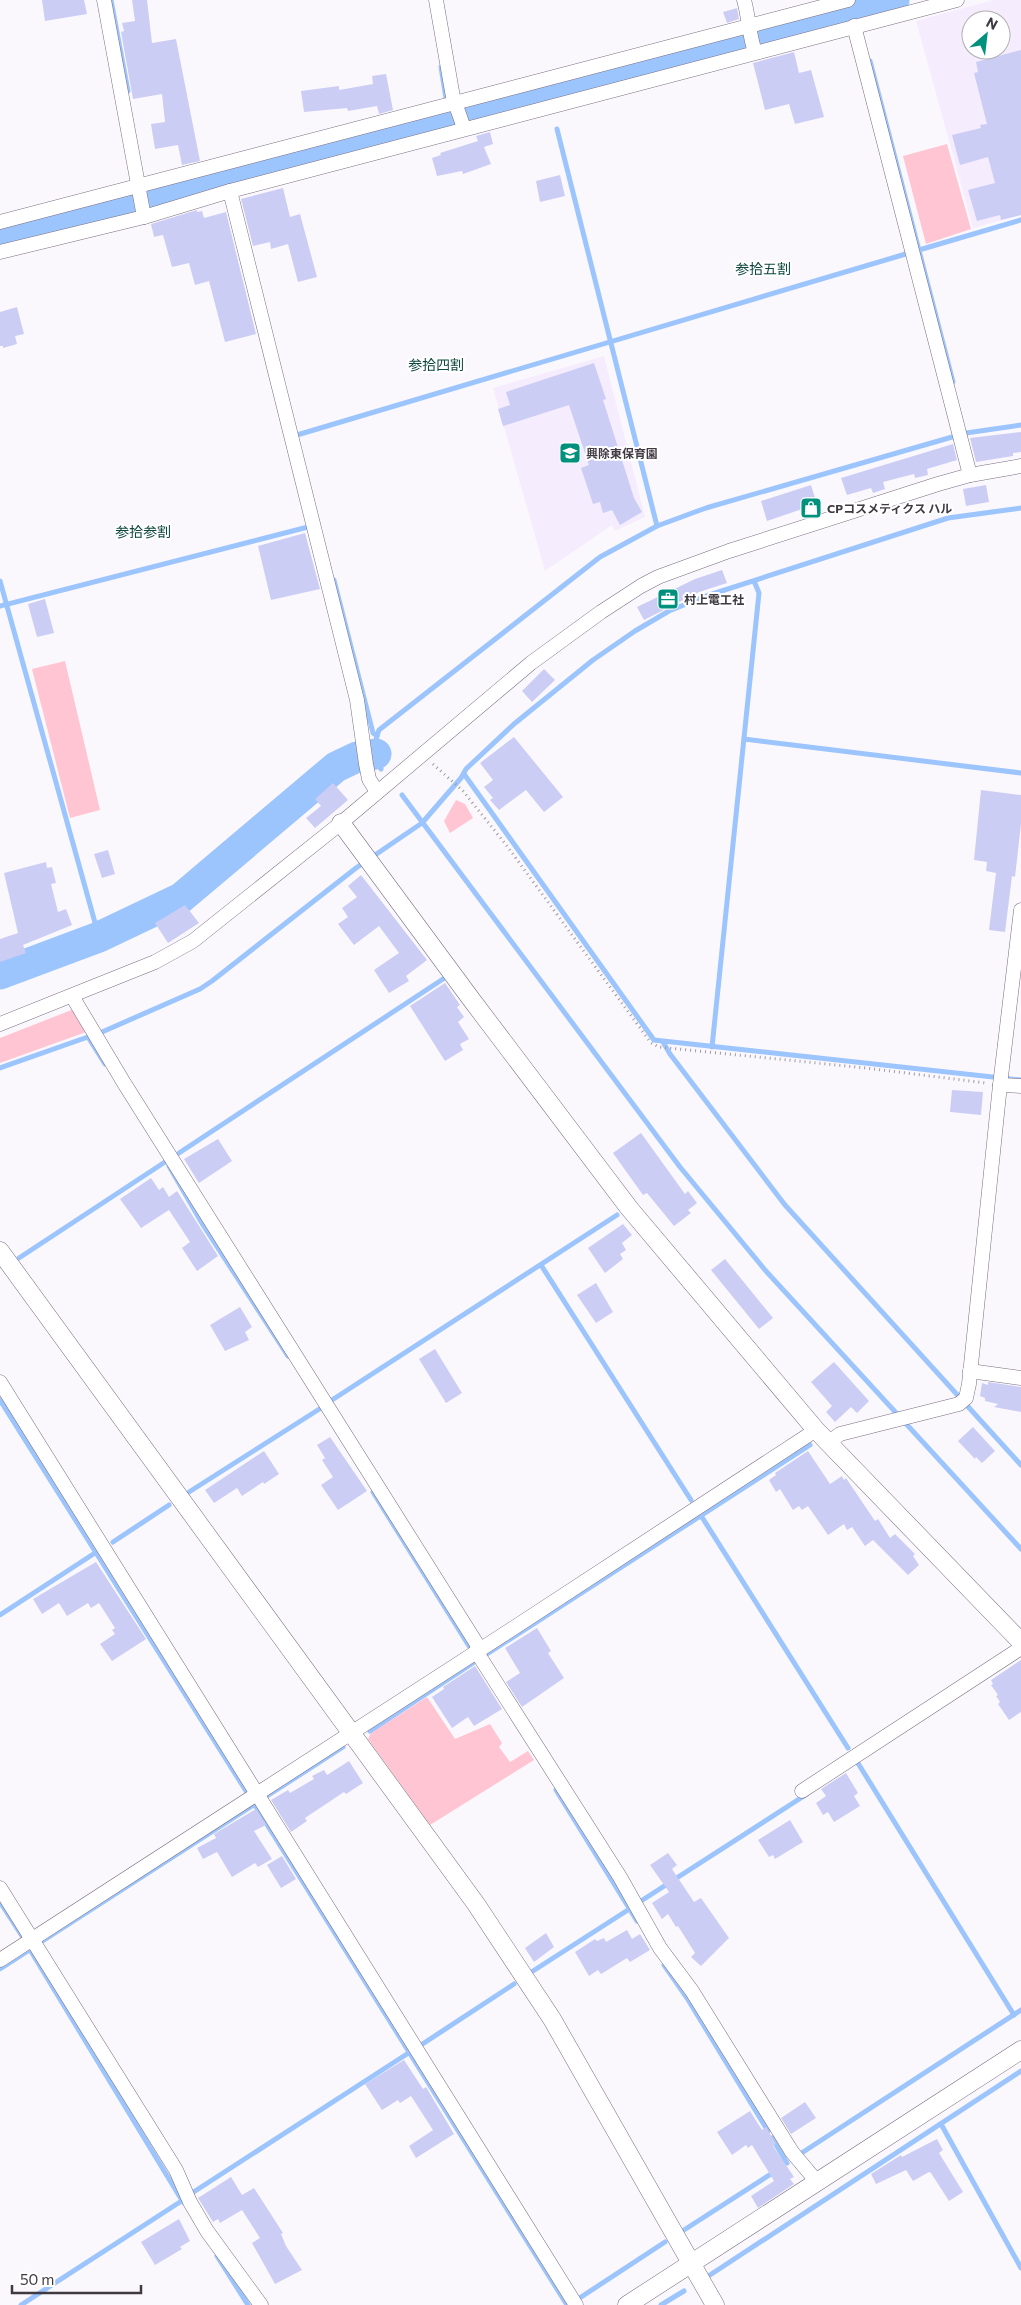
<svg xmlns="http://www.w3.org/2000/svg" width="1021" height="2305" font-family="Commissioner,'Noto Sans JP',sans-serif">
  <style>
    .built { fill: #f5ecfd; fill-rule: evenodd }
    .green { fill: #ffc5d3 }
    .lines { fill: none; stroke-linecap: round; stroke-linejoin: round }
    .stream { stroke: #9cc4fd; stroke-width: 5 }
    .river { stroke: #9cc4fd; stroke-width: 31 }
    .building { fill: #cbcdf5 }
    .minor-casing { stroke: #796e81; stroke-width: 15 }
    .tertiary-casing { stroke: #796e81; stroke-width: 19 }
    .path { stroke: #9d99a0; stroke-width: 3; stroke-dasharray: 1 4; stroke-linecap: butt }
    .minor { stroke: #fff; stroke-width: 14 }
    .tertiary { stroke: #fff; stroke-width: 18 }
    .labels { text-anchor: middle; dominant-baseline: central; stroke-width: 4; stroke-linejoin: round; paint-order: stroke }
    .poi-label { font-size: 12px; font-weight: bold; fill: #3f3a42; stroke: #fff; text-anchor: start }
    .neighbourhood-label { font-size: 14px; fill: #0f483e; stroke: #fff }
  </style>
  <rect width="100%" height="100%" fill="#fbf8fd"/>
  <g class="built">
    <path d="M 993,0 L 1021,0 L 1021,215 L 973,228 L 916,21 ZM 971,20 L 1001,20 L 1001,50 L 971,50 Z"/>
    <polygon points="604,356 645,517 615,531 612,525 545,571 493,388"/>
  </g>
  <g class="green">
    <polygon points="947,144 971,229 926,244 903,156"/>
    <polygon points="65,661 100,810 70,818 32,669"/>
    <polygon points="456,800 465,804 473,818 450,833 444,821"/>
    <polygon points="74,1009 89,1031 0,1063 0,1038"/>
    <polygon points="427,1697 455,1739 490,1724 502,1743 499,1747 510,1762 528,1751 534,1760 430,1825 368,1739 371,1733"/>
  </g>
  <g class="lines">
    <g class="stream">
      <polyline points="111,0 128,91"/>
      <polyline points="857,9 858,15"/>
      <polyline points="756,25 759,34"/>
      <polyline points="870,61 953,382"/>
      <polyline points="441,67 449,117"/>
      <polyline points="548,91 550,96"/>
      <polyline points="557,129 657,526"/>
      <polyline points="230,174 231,180"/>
      <polyline points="919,250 1021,220"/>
      <polyline points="297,435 909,253"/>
      <polyline points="334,580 373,733 377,736"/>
      <polyline points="0,581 99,937"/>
      <polyline points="0,606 308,527"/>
      <polyline points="744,739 1021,773"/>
      <path d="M 381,769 C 373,756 374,743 379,730 L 600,557 L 657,526 L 706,508 L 966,433 L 1021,425"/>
      <polyline points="464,774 654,1040 1021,1080"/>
      <polyline points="402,795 680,1167 765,1270 1021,1549"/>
      <polyline points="88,1037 105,1064"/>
      <polyline points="663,1042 670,1054 785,1205 1021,1465"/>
      <polyline points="712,1047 759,593 754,581"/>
      <polyline points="0,1068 102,1032 200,989 212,981 356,868 422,823 461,778 466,769 514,724 593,660 635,631 669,611 706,596 948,518 1021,508"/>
      <polyline points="179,1153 443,979"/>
      <polyline points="169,1166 203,1225 288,1356"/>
      <polyline points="19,1258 168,1160"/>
      <polyline points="541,1265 691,1500"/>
      <polyline points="0,1400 246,1791"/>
      <polyline points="332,1400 617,1215"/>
      <polyline points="189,1492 321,1408"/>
      <polyline points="373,1492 469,1646"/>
      <polyline points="700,1514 848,1748"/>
      <polyline points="113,1542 169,1505"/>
      <polyline points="0,1615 98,1551"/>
      <polyline points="487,1654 810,1445"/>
      <polyline points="370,1731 473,1663"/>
      <polyline points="856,1760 1014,2015"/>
      <polyline points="556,1790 637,1921"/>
      <polyline points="267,1796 343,1747"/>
      <polyline points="253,1802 567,2305"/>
      <polyline points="641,1901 807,1794"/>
      <polyline points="0,1902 22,1936"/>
      <polyline points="41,1942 255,1804"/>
      <polyline points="29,1948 183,2202"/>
      <polyline points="664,1965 687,1998 768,2131"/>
      <polyline points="0,1969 31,1949"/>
      <polyline points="533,1971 631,1908"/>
      <polyline points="421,2045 514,1984"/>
      <polyline points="941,2124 1021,2268"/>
      <polyline points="772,2138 787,2163"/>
      <polyline points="797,2156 1021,2010"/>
      <polyline points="192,2193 410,2052"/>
      <polyline points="684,2230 774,2172"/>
      <polyline points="217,2256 248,2305"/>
      <polyline points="710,2275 1021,2071"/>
      <polyline points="575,2301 665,2242"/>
      <polyline points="21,2305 183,2200"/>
      <polyline points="661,2305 684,2291"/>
    </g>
    <g class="river">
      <polyline points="0,232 106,207 894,0"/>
      <polyline points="0,974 99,937 181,898 336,767 357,757 376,754"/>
    </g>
  </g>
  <g class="building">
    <polygon points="42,0 84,0 87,14 45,21"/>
    <polygon points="132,0 147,0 152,43 176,39 200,161 182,165 178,145 155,149 151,124 165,122 162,94 133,99 121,32 124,31 122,23 135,21"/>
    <polygon points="737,8 739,19 727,23 723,12"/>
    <polygon points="1021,50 1021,215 1001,220 1000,215 977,221 968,190 995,183 988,157 960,165 952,135 981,128 980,125 987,124 974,73 978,72 976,62"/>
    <polygon points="794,52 799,73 811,70 824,117 795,124 789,104 765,110 753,63"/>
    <polygon points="386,74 393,110 379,114 377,106 348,111 347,108 304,112 301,91 339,86 339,90 373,84 372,76"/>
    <polygon points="490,132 493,144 484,147 491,164 463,174 462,171 437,176 432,158 441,155 440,153 478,141 476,136"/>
    <polygon points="560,175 565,196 540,202 536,181"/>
    <polygon points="283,188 290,217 300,214 317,277 298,282 288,244 271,249 270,242 253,246 241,199"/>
    <polygon points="197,210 197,212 202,211 204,218 226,212 256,334 225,342 209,281 195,285 189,263 172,267 163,235 154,237 151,224"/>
    <polygon points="17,307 24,334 15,336 17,344 3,348 3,346 0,346 0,312"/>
    <polygon points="594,363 606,399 603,400 634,498 642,512 620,525 612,510 603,513 600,502 593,504 581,468 589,465 569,405 503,426 498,409 510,405 506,392"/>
    <polygon points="1021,432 1021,452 1013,453 1013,456 976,462 970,438"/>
    <polygon points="953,444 957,460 927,469 928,475 915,478 914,474 883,482 885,489 873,493 871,488 847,495 841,478"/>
    <polygon points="811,485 817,504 767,521 761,501"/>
    <polygon points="986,485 989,502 966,506 963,489"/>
    <polygon points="305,533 320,589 271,600 258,546"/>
    <polygon points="722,570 727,583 699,592 644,620 637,607 695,579"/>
    <polygon points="45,599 54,633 37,637 28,604"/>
    <polygon points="544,669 555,680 532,702 522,691"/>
    <polygon points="514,737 563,797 544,812 526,790 499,810 490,800 493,798 484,787 493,780 480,763"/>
    <polygon points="333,783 348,800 315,828 306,818 321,806 315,799"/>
    <polygon points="981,790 1021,795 1021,824 1015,877 1012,876 1005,932 989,930 996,873 986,871 987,862 974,860"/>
    <polygon points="108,850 115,874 102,878 94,854"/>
    <polygon points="46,862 47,868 52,867 56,883 51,884 58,912 66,909 72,925 23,945 26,953 0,962 0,939 18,933 4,873"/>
    <polygon points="361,875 427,960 406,976 409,981 389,993 374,970 399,953 379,926 354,945 338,924 348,917 342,908 357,897 348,886"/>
    <polygon points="185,905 199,923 168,943 155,923"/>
    <polygon points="445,983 460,1005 457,1007 464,1017 458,1022 469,1039 460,1044 463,1050 445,1061 410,1006"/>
    <polygon points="952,1090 983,1092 981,1115 950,1112"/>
    <polygon points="641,1133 685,1194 688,1191 697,1203 688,1210 691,1213 674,1226 647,1193 643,1195 613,1153"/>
    <polygon points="218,1139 232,1161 199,1183 184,1159"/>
    <polygon points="151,1178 159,1190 163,1187 169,1197 177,1191 218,1256 197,1271 182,1248 190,1242 169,1210 141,1228 120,1199"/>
    <polygon points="623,1224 632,1235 622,1243 626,1250 620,1254 623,1259 605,1273 588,1248"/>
    <polygon points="725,1259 773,1318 759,1329 711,1270"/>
    <polygon points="596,1283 613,1312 596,1323 577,1295"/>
    <polygon points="240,1307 252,1327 245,1332 249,1340 225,1351 210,1325"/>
    <polygon points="435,1349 462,1393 446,1403 419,1359"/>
    <polygon points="834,1362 869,1401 857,1413 851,1407 835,1422 826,1412 832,1406 811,1382"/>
    <polygon points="988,1382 1021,1387 1021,1412 994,1407 998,1404 985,1401 985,1398 980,1396 982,1383 988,1385"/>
    <polygon points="973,1427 995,1451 982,1463 976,1457 975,1459 958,1441"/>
    <polygon points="330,1437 367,1491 338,1510 321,1485 333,1477 322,1460 325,1458 317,1445"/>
    <polygon points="264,1451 279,1474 264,1484 263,1482 242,1496 237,1488 214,1503 205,1490"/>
    <polygon points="808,1451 830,1484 842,1476 844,1480 846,1478 875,1521 878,1519 890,1538 895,1534 915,1554 913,1556 919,1565 908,1575 873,1540 865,1546 852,1527 847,1530 844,1524 828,1535 808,1506 802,1510 799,1506 793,1510 780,1489 776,1492 769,1480 776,1475 775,1473"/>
    <polygon points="96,1562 146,1639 112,1661 100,1644 115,1634 112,1630 115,1628 99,1603 91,1608 88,1603 67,1616 59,1603 42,1614 33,1599"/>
    <polygon points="537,1628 551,1651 548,1653 564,1678 522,1707 506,1682 520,1673 505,1648"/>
    <polygon points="1021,1660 1021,1712 1009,1720 998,1704 1000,1702 996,1696 998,1695 991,1685 993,1684 991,1680"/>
    <polygon points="475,1666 502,1709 474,1726 468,1717 452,1728 432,1697 444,1689 443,1687"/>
    <polygon points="349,1761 363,1783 346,1794 344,1792 305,1818 307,1821 291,1832 271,1800 288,1790 290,1793 314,1779 312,1776 324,1770 327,1775"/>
    <polygon points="846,1773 858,1793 854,1796 860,1806 834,1822 828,1812 823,1815 816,1803 826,1796 821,1789"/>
    <polygon points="256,1809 266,1825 254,1831 272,1859 258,1867 255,1863 232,1877 217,1852 203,1859 197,1848 216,1838 214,1834"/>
    <polygon points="790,1820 803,1842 775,1859 773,1855 769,1857 758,1840"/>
    <polygon points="668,1853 677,1865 672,1869 694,1902 701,1898 729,1938 701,1966 691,1957 695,1953 678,1926 676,1927 668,1914 662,1919 652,1903 669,1892 650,1865"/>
    <polygon points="282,1856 296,1879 281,1888 267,1865"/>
    <polygon points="627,1930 632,1939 640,1934 650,1950 630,1962 627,1958 601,1974 598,1970 589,1976 575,1952 595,1939 597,1941 604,1938 606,1942"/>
    <polygon points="546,1933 554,1947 534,1962 525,1948"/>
    <polygon points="404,2060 423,2089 426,2087 454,2134 416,2158 409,2146 433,2130 411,2096 400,2103 398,2100 382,2110 365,2084"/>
    <polygon points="805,2102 816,2118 791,2134 781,2118"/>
    <polygon points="750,2111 762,2130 766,2127 776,2144 773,2146 794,2177 790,2179 794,2184 758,2208 751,2196 774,2181 752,2145 748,2148 746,2145 732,2155 717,2132"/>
    <polygon points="937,2139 943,2150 939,2153 963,2192 949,2201 931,2173 929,2172 913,2181 906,2170 876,2184 871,2174 901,2155 902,2157"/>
    <polygon points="231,2177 242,2195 254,2188 283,2233 281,2234 286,2246 302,2270 275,2284 252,2243 260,2238 242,2210 220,2223 218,2219 213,2222 198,2198"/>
    <polygon points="179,2219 190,2241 180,2247 182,2249 155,2265 141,2242"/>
  </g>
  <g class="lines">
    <g class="minor-casing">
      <g id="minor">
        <polyline points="104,0 144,217"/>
        <polyline points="436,0 453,97 464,128"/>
        <path d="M 744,0 C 749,18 749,35 755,52"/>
        <polyline points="854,26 970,475"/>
        <polyline points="230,191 357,700 366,764 369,779 377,792"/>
        <polyline points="0,222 848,0"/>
        <polyline points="0,252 144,217 230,191 957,0"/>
        <polyline points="72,996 124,1083 480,1649"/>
        <polyline points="0,1024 155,962 193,941 341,823 531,663 601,612 641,586 658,577 729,551 938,484 970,475 1021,466"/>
        <polyline points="1000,1085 1021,1086"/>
        <polyline points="970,1371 1021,1378"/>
        <polyline points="0,1382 576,2305"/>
        <polyline points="829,1442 840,1434 959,1404 966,1398 969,1384 1000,1085 1021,910"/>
        <polyline points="476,1651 620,1877 660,1948 692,1991 792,2152 818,2183"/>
        <polyline points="802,1791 1021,1648"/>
        <polyline points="0,1888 176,2170 190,2202 207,2231 261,2305"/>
        <polyline points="0,1960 512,1629 816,1430"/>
      </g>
    </g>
    <g class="tertiary-casing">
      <g id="tertiary">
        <polyline points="341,823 471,999 629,1208 816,1430 1021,1642"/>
        <polyline points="0,1251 476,1904 552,2019 715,2305"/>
        <polyline points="627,2305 1021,2050"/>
      </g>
    </g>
    <polyline class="path" points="433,764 463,791 507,846 651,1043 659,1047 866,1068 986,1083"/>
    <use href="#minor" class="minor"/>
    <use href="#tertiary" class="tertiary"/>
  </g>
  <defs>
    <g id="school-square" transform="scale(1.125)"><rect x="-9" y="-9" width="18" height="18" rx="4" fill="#00917d" stroke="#fff"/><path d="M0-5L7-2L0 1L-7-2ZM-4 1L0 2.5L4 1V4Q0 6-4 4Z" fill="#fff"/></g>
    <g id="shop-square" transform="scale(1.125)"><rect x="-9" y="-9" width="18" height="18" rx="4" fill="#00917d" stroke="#fff"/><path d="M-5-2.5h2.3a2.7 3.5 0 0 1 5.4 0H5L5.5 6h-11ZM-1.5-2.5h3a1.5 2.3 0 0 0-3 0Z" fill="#fff"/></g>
    <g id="office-square" transform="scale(1.125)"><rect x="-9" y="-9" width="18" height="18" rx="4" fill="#00917d" stroke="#fff"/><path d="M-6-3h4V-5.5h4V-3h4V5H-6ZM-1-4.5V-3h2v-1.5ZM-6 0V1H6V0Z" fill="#fff"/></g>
  </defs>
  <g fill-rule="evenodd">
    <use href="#school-square" x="570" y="453"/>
    <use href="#shop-square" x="811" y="508"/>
    <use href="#office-square" x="668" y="599"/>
  </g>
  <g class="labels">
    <g class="poi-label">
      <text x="586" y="453">興除東保育園</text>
      <text x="827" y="508">CPコスメティクス ハル</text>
      <text x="684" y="599">村上電工社</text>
    </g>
    <g class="neighbourhood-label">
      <text x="763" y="268">参拾五割</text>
      <text x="436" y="364">参拾四割</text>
      <text x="143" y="531">参拾参割</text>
    </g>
  </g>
  <g transform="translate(986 35) rotate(28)"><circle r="24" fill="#ffffff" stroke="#b2b0b3"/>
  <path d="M0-4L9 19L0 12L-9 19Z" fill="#00917d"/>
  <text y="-8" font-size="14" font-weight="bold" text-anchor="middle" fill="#3f3a42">N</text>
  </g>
  <path d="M12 2285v8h129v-8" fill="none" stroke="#3f3a42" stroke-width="2.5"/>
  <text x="20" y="2285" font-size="15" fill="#3f3a42" stroke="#ffffff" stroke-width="4" paint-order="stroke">50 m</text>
</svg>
